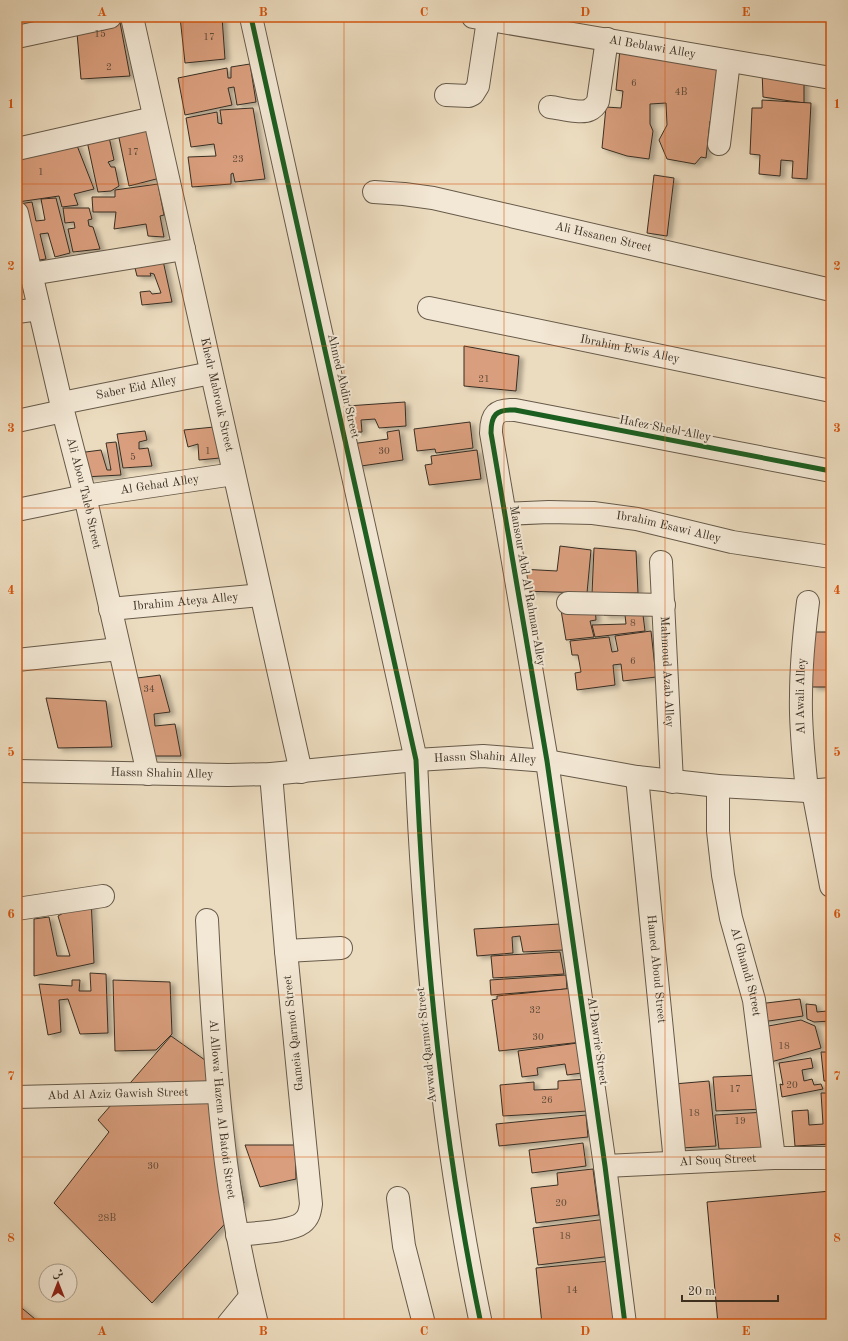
<svg xmlns="http://www.w3.org/2000/svg" width="848" height="1341" font-family="'Old Standard TT',Amiri,serif">
  <style>
    .building { fill: #d99e7d; stroke: #392f23; filter: url(#shadow) }
    .lines { fill: none; stroke-linecap: round; stroke-linejoin: round }
    .minor-casing { stroke: #665a4a; stroke-width: 24 }
    .minor { stroke: #f3e8d5; stroke-width: 22 }
    .cycleway-casing { stroke: #f3e8d5; stroke-width: 8 }
    .cycleway { stroke: #1b5e20; stroke-width: 5 }
    .grid { fill: none; stroke: #d6550e; stroke-width: 1; stroke-opacity: 0.55 }
    .labels { text-anchor: middle; dominant-baseline: central; stroke-width: 4; stroke-linejoin: round; paint-order: stroke }
    .number-label { font-size: 10px; fill: #614b3a }
    .street-label { font-size: 12px; fill: #392f23; stroke: #f3e8d5 }
    .neatline { fill: none; stroke: #d6550e; stroke-width: 1.5 }
    .grid-label { font-size: 13px; text-anchor: middle; font-weight: bold; fill: #d6550e }
  </style>
  <defs>
    <filter id="shadow"><feDropShadow dx="4.5" dy="2.5" stdDeviation="2" flood-color="#0004"/></filter>
  </defs>
  <rect width="100%" height="100%" fill="#ecdcbf"/>
  <filter id="stains"><feTurbulence type="fractalNoise" baseFrequency=".005" numOctaves="4"/><feColorMatrix values="0 0 0 0 .2 0 0 0 0 .09 0 0 0 0 .02 0 0 0 .5 -.17"/></filter>
  <radialGradient id="worn" r=".72"><stop offset=".6" stop-color="#630" stop-opacity="0"/><stop offset="1" stop-color="#630" stop-opacity=".3"/></radialGradient>
  <g class="building">
    <polygon points="119,17 130,76 81,79 77,33"/>
    <polygon points="180,17 222,17 225,59 185,63"/>
    <polygon points="620,49 722,61 714,121 710,121 706,158 701,157 695,164 667,159 659,140 667,125 666,103 650,104 650,124 653,131 649,159 627,156 602,148 606,107 621,108 623,91 616,90"/>
    <polygon points="250,64 256,102 237,105 234,87 228,88 232,105 185,115 178,78 227,68 228,78 231,78 231,67"/>
    <polygon points="762,70 804,77 804,103 763,97"/>
    <polygon points="762,100 811,103 807,179 792,178 793,161 781,160 780,176 759,174 760,155 750,154 752,108 762,108"/>
    <polygon points="253,108 265,179 235,182 233,173 231,174 231,184 192,187 188,157 216,156 214,144 191,147 186,118 217,112 218,123 222,124 220,110"/>
    <polygon points="147,127 160,178 129,186 118,133"/>
    <polygon points="109,137 114,160 108,162 111,167 115,167 119,186 111,191 98,192 87,141"/>
    <polygon points="76,143 94,189 74,194 78,205 62,207 59,196 18,202 17,155"/>
    <polygon points="654,175 674,178 667,236 647,233"/>
    <polygon points="158,184 164,215 160,216 164,237 148,236 146,224 114,229 116,212 93,212 92,197 115,197 115,190"/>
    <polygon points="56,198 70,253 55,257 48,233 40,234 46,259 33,261 19,204 32,202 36,221 45,220 41,199"/>
    <polygon points="63,208 89,208 92,219 88,220 89,226 93,227 100,249 73,252 68,229 75,228 74,222 65,223"/>
    <polygon points="162,256 172,302 142,305 140,292 150,291 152,294 161,293 154,274 150,273 151,276 137,276 133,260"/>
    <polygon points="464,346 519,356 516,391 464,386"/>
    <polygon points="405,402 406,426 379,428 375,419 361,420 362,432 348,432 347,406"/>
    <polygon points="470,422 473,448 436,453 435,449 417,451 414,429"/>
    <polygon points="214,427 220,458 199,460 198,444 188,447 184,430"/>
    <polygon points="399,430 403,460 354,467 351,444 388,439 387,432"/>
    <polygon points="145,431 147,440 139,442 139,449 148,448 152,466 123,468 117,434"/>
    <polygon points="116,442 121,475 84,477 78,453 101,450 107,470 111,470 106,443"/>
    <polygon points="477,450 481,479 429,485 425,465 432,464 431,456"/>
    <polygon points="560,546 591,550 587,593 521,591 520,569 557,571"/>
    <polygon points="594,548 636,551 638,593 592,594"/>
    <polygon points="560,604 595,606 596,620 590,621 594,637 566,640"/>
    <polygon points="603,607 642,607 645,631 595,637 592,625 626,624 625,615 604,615"/>
    <polygon points="651,631 656,677 623,681 621,664 613,665 615,685 577,690 575,673 581,672 578,655 572,655 570,641 609,637 612,652 618,651 615,636"/>
    <polygon points="809,632 831,632 831,687 812,687 812,658"/>
    <polygon points="160,675 170,712 154,714 155,726 175,724 181,756 146,756 130,679"/>
    <polygon points="46,698 106,701 112,747 58,748"/>
    <polygon points="91,898 94,963 34,976 34,919 49,917 57,956 70,956 58,916"/>
    <polygon points="560,924 563,950 523,952 520,936 512,937 513,953 477,956 474,929"/>
    <polygon points="560,952 564,974 493,978 491,956"/>
    <polygon points="90,973 106,974 108,1033 80,1034 68,999 59,1000 61,1032 48,1035 39,984 72,986 72,980 80,980 79,991 91,991"/>
    <polygon points="566,975 567,989 491,995 490,980"/>
    <polygon points="113,980 170,982 172,1034 156,1050 115,1051"/>
    <polygon points="574,988 582,1042 499,1051 492,1000 497,999 497,996"/>
    <polygon points="800,999 803,1016 762,1022 758,1004"/>
    <polygon points="806,1004 816,1005 817,1012 827,1011 827,1006 831,1006 831,1021 814,1022 807,1019"/>
    <polygon points="801,1020 815,1026 821,1048 771,1062 763,1027"/>
    <polygon points="171,1036 219,1070 244,1203 152,1303 54,1203 109,1132 98,1120"/>
    <polygon points="585,1042 589,1072 567,1075 565,1064 537,1068 538,1075 522,1077 518,1051"/>
    <polygon points="821,1052 831,1052 831,1081 824,1081"/>
    <polygon points="811,1058 813,1068 802,1070 804,1081 812,1079 814,1085 821,1084 823,1089 782,1097 780,1084 783,1085 779,1063"/>
    <polygon points="760,1075 765,1109 716,1111 713,1077"/>
    <polygon points="586,1079 588,1111 503,1116 500,1085 534,1082 534,1090 558,1089 558,1081"/>
    <polygon points="709,1081 716,1146 681,1148 674,1084"/>
    <polygon points="821,1093 831,1093 831,1144 795,1146 792,1111 808,1110 809,1125 823,1124"/>
    <polygon points="766,1112 771,1148 719,1149 715,1115"/>
    <polygon points="586,1115 588,1137 499,1146 496,1124"/>
    <polygon points="583,1143 586,1166 532,1173 529,1150"/>
    <polygon points="245,1145 295,1145 296,1179 260,1187"/>
    <polygon points="593,1169 599,1215 536,1223 531,1188 558,1185 557,1173"/>
    <polygon points="831,1191 831,1324 718,1324 707,1202"/>
    <polygon points="607,1219 612,1256 538,1265 533,1228"/>
    <polygon points="610,1261 617,1324 542,1324 536,1268"/>
    <polygon points="17,1304 41,1324 17,1324"/>
  </g>
  <g class="lines">
    <g class="minor-casing">
      <g id="minor">
        <path id="s1" d="M 132,17 L 301,772"/>
        <path d="M 251,17 L 416,760 C 424,950 442,1138 481,1324"/>
        <path id="s2" d="M 473,17 L 831,78"/>
        <polyline points="17,37 110,17"/>
        <polyline points="446,95 469,96 473,94 478,86 488,20"/>
        <path d="M 550,107 C 560,108 581,114 589,110 C 594,108 596,105 598,101 L 607,39"/>
        <polyline points="719,144 729,61"/>
        <polyline points="17,149 154,118"/>
        <path id="s3" d="M 374,192 L 404,194 L 433,198 L 831,290"/>
        <path id="s4" d="M 17,213 L 63,411 L 85,496 L 148,774"/>
        <polyline points="31,274 184,249"/>
        <path id="s5" d="M 429,308 L 831,391"/>
        <polyline points="17,312 39,309"/>
        <path id="s6" d="M 62,403 L 211,373"/>
        <polyline points="17,421 63,411"/>
        <path id="s7" d="M 17,510 L 85,496 L 234,474"/>
        <path id="s8" d="M 505,514 L 549,512 L 593,513 L 637,519 L 732,542 L 831,557"/>
        <path id="s9" d="M 661,562 L 672,782"/>
        <polyline points="568,603 664,605"/>
        <path id="s10" d="M 110,609 L 261,595"/>
        <polyline points="17,660 119,649"/>
        <path id="s11" d="M 17,771 L 228,775 L 271,774 L 416,760 L 483,756 L 547,761 L 637,777 L 718,786 L 807,791 L 831,789"/>
        <path id="s12" d="M 637,777 L 675,1162"/>
        <path id="s13" d="M 718,786 L 718,831 L 723,875 L 731,918 L 754,1000 L 774,1158"/>
        <path id="s14" d="M 807,791 C 804,759 800,728 801,696 C 801,665 804,634 808,602"/>
        <polyline points="813,791 831,886"/>
        <polyline points="17,909 103,896"/>
        <path id="s15" d="M 207,920 C 211,1001 216,1082 226,1163 C 233,1217 244,1271 257,1324"/>
        <polyline points="286,951 341,948"/>
        <path id="s16" d="M 17,1097 L 218,1092"/>
        <path id="s17" d="M 605,1166 L 774,1158 L 831,1158"/>
        <polyline points="398,1198 404,1246 424,1324"/>
        <path d="M 237,1235 C 253,1233 290,1232 302,1223 C 309,1218 310,1211 311,1204 L 286,951 L 271,774"/>
        <polyline points="228,1324 250,1297"/>
        <path d="M 625,1324 L 605,1166 L 547,761 L 491,433 C 491,415 496,409 515,410 L 831,471"/>
      </g>
    </g>
    <use href="#minor" class="minor"/>
    <g class="cycleway-casing">
      <g id="cycleway">
        <path d="M 251,17 L 416,760 C 424,950 442,1138 481,1324"/>
        <path d="M 625,1324 L 605,1166 L 547,761 L 491,433 C 491,415 496,409 515,410 L 831,471"/>
      </g>
    </g>
    <use href="#cycleway" class="cycleway"/>
  </g>
  <path class="grid" d="M 183,17 L 183,1324M 344,17 L 344,1324M 504,17 L 504,1324M 665,17 L 665,1324M 17,184 L 831,184M 17,346 L 831,346M 17,508 L 831,508M 17,670 L 831,670M 17,833 L 831,833M 17,995 L 831,995M 17,1157 L 831,1157"/>
  <g class="labels">
    <g class="number-label">
      <text x="100" y="34">15</text>
      <text x="209" y="37">17</text>
      <text x="109" y="67">2</text>
      <text x="634" y="83">6</text>
      <text x="681" y="92">4B</text>
      <text x="133" y="152">17</text>
      <text x="238" y="159">23</text>
      <text x="41" y="172">1</text>
      <text x="484" y="379">21</text>
      <text x="208" y="451">1</text>
      <text x="384" y="451">30</text>
      <text x="133" y="457">5</text>
      <text x="633" y="623">8</text>
      <text x="633" y="661">6</text>
      <text x="149" y="689">34</text>
      <text x="535" y="1010">32</text>
      <text x="538" y="1037">30</text>
      <text x="784" y="1046">18</text>
      <text x="792" y="1085">20</text>
      <text x="735" y="1089">17</text>
      <text x="547" y="1100">26</text>
      <text x="694" y="1113">18</text>
      <text x="740" y="1121">19</text>
      <text x="153" y="1166">30</text>
      <text x="561" y="1203">20</text>
      <text x="107" y="1218">28B</text>
      <text x="565" y="1236">18</text>
      <text x="572" y="1290">14</text>
    </g>
    <g class="street-label">
      <text stroke="none"><textPath href="#s2" startOffset="182">Al Beblawi Alley</textPath></text>
      <text stroke="none"><textPath href="#s3" startOffset="234">Ali Hssanen Street</textPath></text>
      <text stroke="none"><textPath href="#s5" startOffset="205">Ibrahim Ewis Alley</textPath></text>
      <text transform="translate(343 386) rotate(77)">Ahmed Abdin Street</text>
      <text stroke="none"><textPath href="#s6" startOffset="76">Saber Eid Alley</textPath></text>
      <text stroke="none"><textPath href="#s1" startOffset="387">Khedr Mabrouk Street</textPath></text>
      <text transform="translate(665 429) rotate(11)">Hafez Shebl Alley</text>
      <text stroke="none"><textPath href="#s7" startOffset="145">Al Gehad Alley</textPath></text>
      <text stroke="none"><textPath href="#s4" startOffset="288">Ali Abou Taleb Street</textPath></text>
      <text stroke="none"><textPath href="#s8" startOffset="165">Ibrahim Esawi Alley</textPath></text>
      <text transform="translate(527 586) rotate(80)">Mansour Abd Al Rahman Alley</text>
      <text stroke="none"><textPath href="#s10" startOffset="76">Ibrahim Ateya Alley</textPath></text>
      <text stroke="none"><textPath href="#s9" startOffset="110">Mahmoud Azab Alley</textPath></text>
      <text stroke="none"><textPath href="#s14" startOffset="95">Al Awali Alley</textPath></text>
      <text stroke="none"><textPath href="#s11" startOffset="469">Hassn Shahin Alley</textPath></text>
      <text stroke="none"><textPath href="#s11" startOffset="145">Hassn Shahin Alley</textPath></text>
      <text stroke="none"><textPath href="#s12" startOffset="193">Hamed Aboud Street</textPath></text>
      <text stroke="none"><textPath href="#s13" startOffset="189">Al Ghamdi Street</textPath></text>
      <text transform="translate(294 1033) rotate(-96)">Gameia Qarmot Street</text>
      <text transform="translate(597 1041) rotate(82)">Al Dawrie Street</text>
      <text transform="translate(427 1045) rotate(-96)">Awwad Qarmot Street</text>
      <text stroke="none"><textPath href="#s16" startOffset="101">Abd Al Aziz Gawish Street</textPath></text>
      <text stroke="none"><textPath href="#s15" startOffset="190">Al Allowa' Hazem Al Batoti Street</textPath></text>
      <text stroke="none"><textPath href="#s17" startOffset="113">Al Souq Street</textPath></text>
    </g>
  </g>
  <rect width="848" height="1341" fill="none" stroke="#ecdcbf" stroke-width="44"/>
  <g transform="translate(58 1283)"><circle r="19" fill="#f3e8d5" stroke="#a99e8e"/>
  <path d="M0-3L7 15L0 10L-7 15Z" fill="#8f2418"/>
  <text y="-6" font-size="11" font-weight="bold" text-anchor="middle" fill="#392f23">ش</text>
  </g>
  <path d="M682 1295v6h96v-6" fill="none" stroke="#392f23" stroke-width="2"/>
  <text x="688" y="1295" font-size="12" fill="#392f23" stroke="#f3e8d5" stroke-width="3" paint-order="stroke">20 m</text>
  <rect x="22" y="22" width="804" height="1297" class="neatline"/>
  <g class="grid-label">
    <text x="102" y="16">A</text>
    <text x="263" y="16">B</text>
    <text x="424" y="16">C</text>
    <text x="585" y="16">D</text>
    <text x="746" y="16">E</text>
    <text x="11" y="108">1</text>
    <text x="837" y="108">1</text>
    <text x="11" y="270">2</text>
    <text x="837" y="270">2</text>
    <text x="11" y="432">3</text>
    <text x="837" y="432">3</text>
    <text x="11" y="594">4</text>
    <text x="837" y="594">4</text>
    <text x="11" y="756">5</text>
    <text x="837" y="756">5</text>
    <text x="11" y="918">6</text>
    <text x="837" y="918">6</text>
    <text x="11" y="1080">7</text>
    <text x="837" y="1080">7</text>
    <text x="11" y="1242">8</text>
    <text x="837" y="1242">8</text>
    <text x="102" y="1335">A</text>
    <text x="263" y="1335">B</text>
    <text x="424" y="1335">C</text>
    <text x="585" y="1335">D</text>
    <text x="746" y="1335">E</text>
  </g>
  <rect width="100%" height="100%" filter="url(#stains)"/>
  <rect width="100%" height="100%" fill="url(#worn)"/>
</svg>
